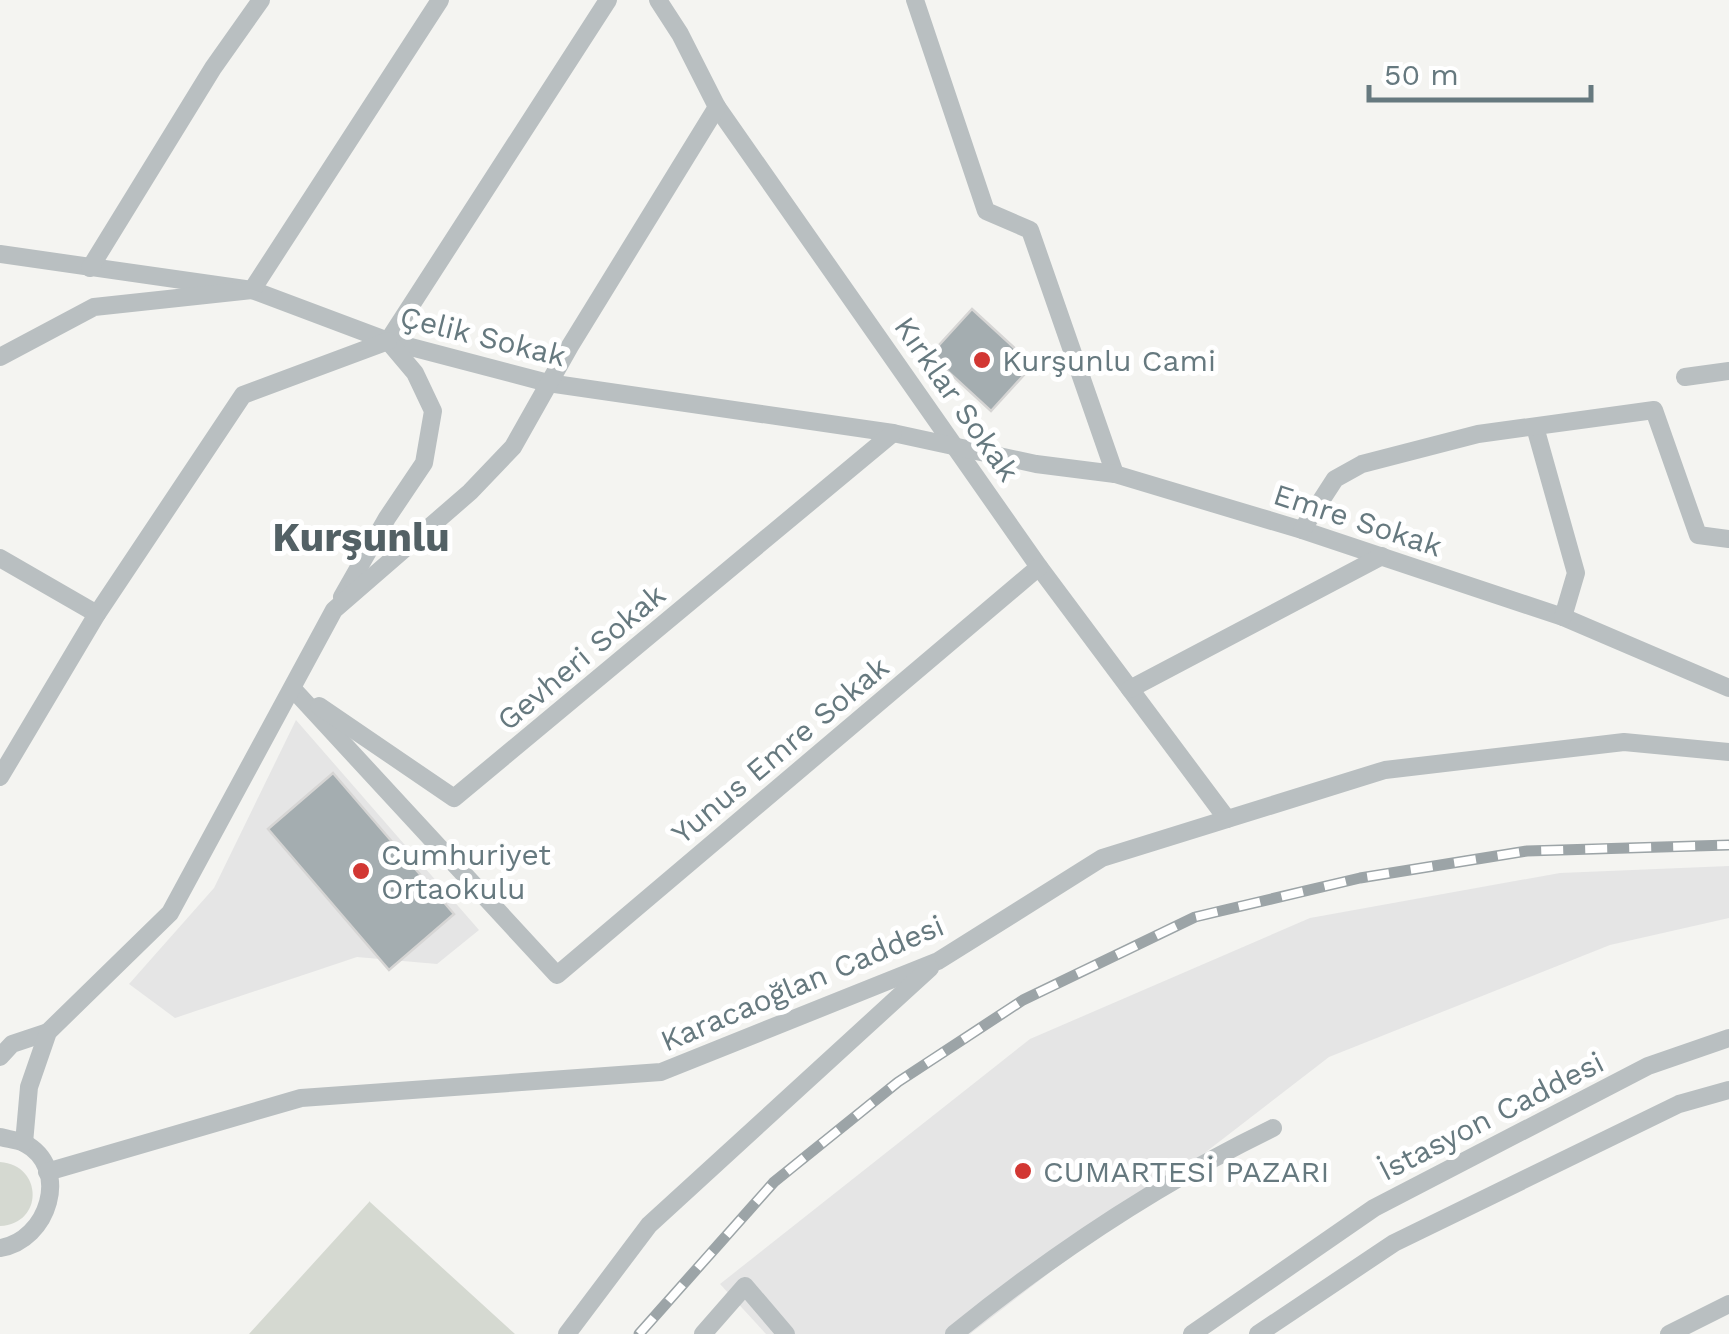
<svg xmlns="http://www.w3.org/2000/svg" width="1729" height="1334" font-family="'Work Sans',sans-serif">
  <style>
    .built { fill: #e5e5e5 }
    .green { fill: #d5d9d1 }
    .building { fill: #a4adb0; stroke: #d6d5d4; stroke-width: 2.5 }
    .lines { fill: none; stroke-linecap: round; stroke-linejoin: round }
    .minor { stroke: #b9bfc1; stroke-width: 18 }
    .rail-casing { stroke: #9ca4a7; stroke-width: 11 }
    .rail { stroke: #fff; stroke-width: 8; stroke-dasharray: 22; stroke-linecap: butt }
    .poi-dot { fill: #d23733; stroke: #fff; stroke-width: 4 }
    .labels { text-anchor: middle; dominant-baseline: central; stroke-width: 10; stroke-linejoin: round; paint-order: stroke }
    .street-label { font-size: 30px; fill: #66797f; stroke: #fff }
    .poi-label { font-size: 30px; fill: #66797f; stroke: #fff; text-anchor: start }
    .district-label { font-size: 40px; font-weight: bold; fill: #536165; stroke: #fff }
  </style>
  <rect width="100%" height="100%" fill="#f4f4f1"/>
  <g class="built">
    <polygon points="296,720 479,930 437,964 357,957 175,1018 129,984 214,888"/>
    <polygon points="1729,866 1729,918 1610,945 1329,1057 970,1334 766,1334 720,1284 1030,1039 1310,918 1560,873"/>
  </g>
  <g class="green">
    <path d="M 0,1162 C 43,1165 44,1224 0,1226 Z"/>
    <polygon points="370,1201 370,1202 515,1334 249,1334"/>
  </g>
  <g class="building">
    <polygon points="972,309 1033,365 991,411 930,355"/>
    <polygon points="333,773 454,914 389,970 268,829"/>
  </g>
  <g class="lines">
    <g class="minor">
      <polyline points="658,0 680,34 717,107 1039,567 1227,819"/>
      <polyline points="915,0 986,211 1030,230 1115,474"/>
      <polyline points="0,254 252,290 388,341 548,383 893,433 1036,464 1115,474 1302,530 1563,617 1729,688"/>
      <polyline points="90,268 213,68 261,0"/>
      <polyline points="388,341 608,0"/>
      <polyline points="0,357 94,307 252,290 440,0"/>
      <polyline points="1685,377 1729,371"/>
      <polyline points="1535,427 1576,573 1563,617"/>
      <polyline points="1302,530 1335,479 1362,464 1478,434 1654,410 1698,535 1729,539"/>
      <polyline points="0,558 97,614"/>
      <polyline points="342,597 387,518 424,463 433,411 415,373 388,341"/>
      <polyline points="293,689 557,975 1039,567"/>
      <polyline points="1130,689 1382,556"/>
      <polyline points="319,706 454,798 893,433"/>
      <polyline points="0,777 97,614 243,395 388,341"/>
      <polyline points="0,1057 12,1044 48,1032"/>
      <path d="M 0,1137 C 7,1139 18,1140 24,1143 C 72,1168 48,1241 0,1248"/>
      <polyline points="24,1143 29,1087 48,1032 170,913 334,610 470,492 513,447 570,346 717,107"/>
      <polyline points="47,1172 301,1098 661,1072 938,961 1102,858 1385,770 1624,742 1729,752"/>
      <polyline points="567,1334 649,1225 930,968"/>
      <polyline points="703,1334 745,1286 786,1334"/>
      <path d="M 954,1334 C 1054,1253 1157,1184 1273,1128"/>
      <polyline points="1192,1334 1374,1208 1648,1066 1729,1038"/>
      <polyline points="1258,1334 1394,1243 1679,1104 1729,1090"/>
      <polyline points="1669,1334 1729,1304"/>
    </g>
    <g class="rail-casing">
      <polyline id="rail" points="639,1334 774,1182 898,1082 1023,1000 1195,917 1360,878 1527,851 1729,845"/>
    </g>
    <use href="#rail" class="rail"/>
  </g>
  <g class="poi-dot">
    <circle cx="982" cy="360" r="10"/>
    <circle cx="361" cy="871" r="10"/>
    <circle cx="1023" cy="1171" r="10"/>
  </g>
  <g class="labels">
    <g class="street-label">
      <text transform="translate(483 336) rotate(14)">Çelik Sokak</text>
      <text transform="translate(957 399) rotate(55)">Kırklar Sokak</text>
      <text transform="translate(1358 520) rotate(18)">Emre Sokak</text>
      <text transform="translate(581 657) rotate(-40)">Gevheri Sokak</text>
      <text transform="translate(780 750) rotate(-40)">Yunus Emre Sokak</text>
      <text transform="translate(802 983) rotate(-23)">Karacaoğlan Caddesi</text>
      <text transform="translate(1491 1116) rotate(-27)">İstasyon Caddesi</text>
    </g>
    <g class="poi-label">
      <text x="1002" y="360">Kurşunlu Cami</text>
      <text x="381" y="854">Cumhuriyet<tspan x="381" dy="34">Ortaokulu</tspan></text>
      <text x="1043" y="1171">CUMARTESİ PAZARI</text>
    </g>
    <g class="district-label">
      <text x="361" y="537">Kurşunlu</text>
    </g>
  </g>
  <path d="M1369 85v15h222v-15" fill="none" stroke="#66797f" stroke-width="5"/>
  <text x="1384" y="85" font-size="30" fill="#66797f" stroke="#ffffff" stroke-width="8" paint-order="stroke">50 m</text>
</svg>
